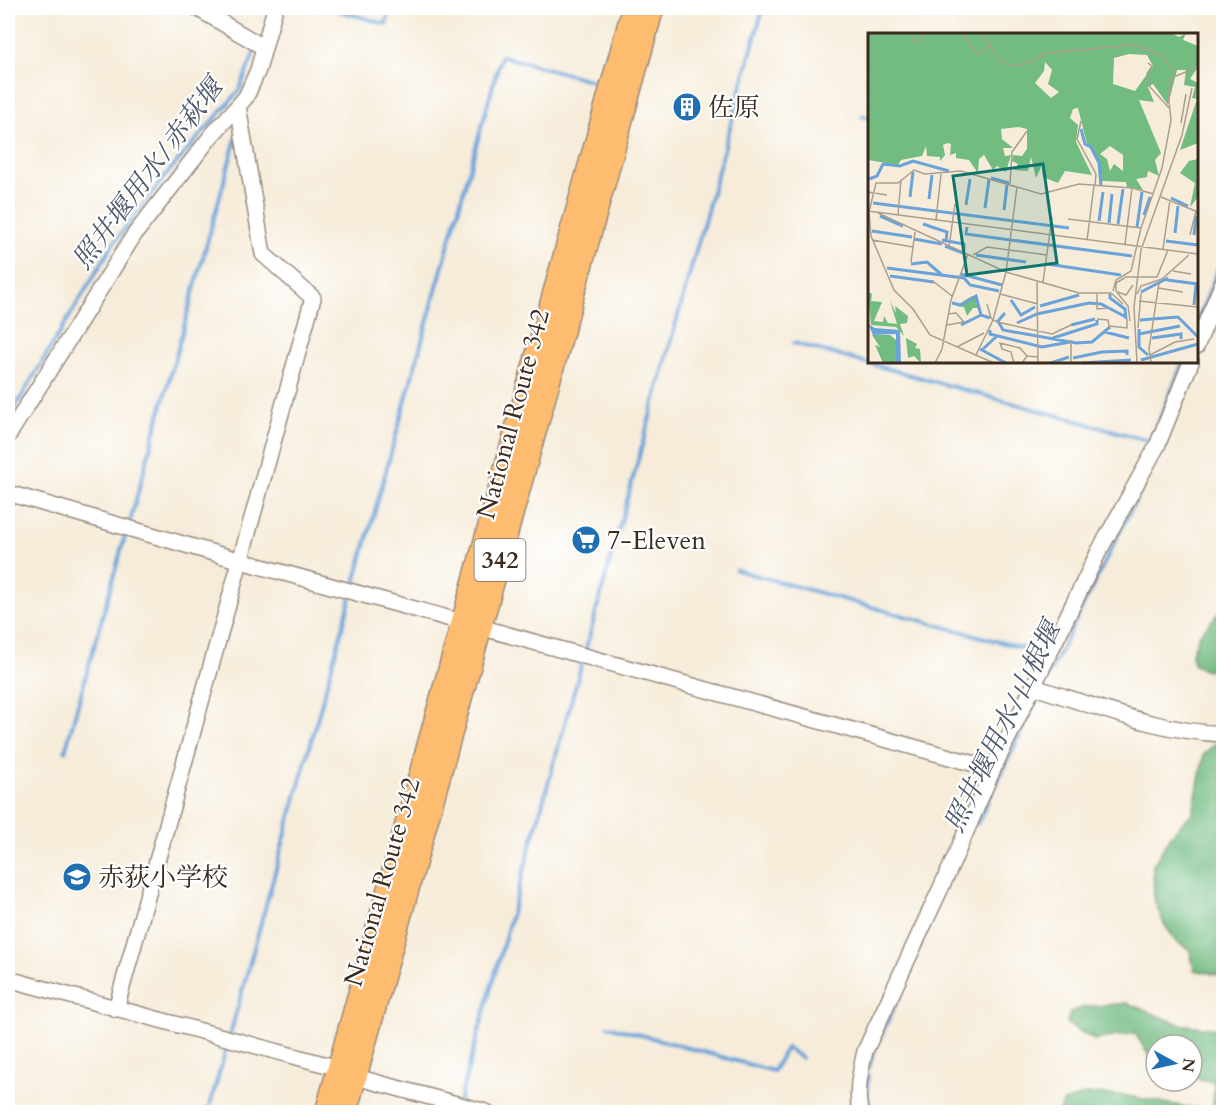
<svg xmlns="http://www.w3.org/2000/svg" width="1231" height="1120" font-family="Cardo,'Noto Serif JP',serif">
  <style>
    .forest { fill: #72bb81; stroke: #567250; stroke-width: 1.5 }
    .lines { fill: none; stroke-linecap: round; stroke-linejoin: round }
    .stream { stroke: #6aa3d9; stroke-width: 4 }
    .minor-casing { stroke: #988b7c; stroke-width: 18 }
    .highway-casing { stroke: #988b7c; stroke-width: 24 }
    .minor { stroke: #fff; stroke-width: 15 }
    .highway { stroke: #febc70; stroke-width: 21 }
    .labels { text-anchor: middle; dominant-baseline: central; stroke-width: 4.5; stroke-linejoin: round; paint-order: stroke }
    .shield { fill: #fff; stroke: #766a62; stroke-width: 1.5 }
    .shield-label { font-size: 24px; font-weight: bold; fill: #3b2a1e }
    .poi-label { font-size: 26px; fill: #3b2a1e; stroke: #fff; text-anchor: start }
    .street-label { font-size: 26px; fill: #3b2a1e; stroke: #fff }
    .water-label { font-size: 27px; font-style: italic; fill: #4e5a69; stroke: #fff }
    .inset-river { fill: none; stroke: #6aa3d9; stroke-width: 3 }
    .inset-road { fill: none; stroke: #ab9e8e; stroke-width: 1.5 }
    .view { fill: #0f766e; fill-opacity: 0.15; stroke: #0f766e; stroke-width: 3 }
    .inset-edge { fill: none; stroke: #3b2a1e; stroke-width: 3 }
  </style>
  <rect width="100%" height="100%" fill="#fff"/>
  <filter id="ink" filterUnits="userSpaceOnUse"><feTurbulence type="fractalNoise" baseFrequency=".0167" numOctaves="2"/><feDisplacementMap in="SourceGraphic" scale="12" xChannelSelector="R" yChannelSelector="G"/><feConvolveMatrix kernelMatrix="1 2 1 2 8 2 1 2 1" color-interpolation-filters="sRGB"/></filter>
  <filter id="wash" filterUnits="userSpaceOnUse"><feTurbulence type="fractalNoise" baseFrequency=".008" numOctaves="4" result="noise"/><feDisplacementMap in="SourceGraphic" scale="24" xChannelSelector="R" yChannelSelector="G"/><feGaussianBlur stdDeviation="1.35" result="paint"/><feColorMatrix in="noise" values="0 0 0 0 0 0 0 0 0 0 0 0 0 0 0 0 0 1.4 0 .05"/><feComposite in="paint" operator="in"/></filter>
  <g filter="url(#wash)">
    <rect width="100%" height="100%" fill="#f6ecd9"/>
    <g class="forest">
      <polygon points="1222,609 1224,609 1223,670 1207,670 1194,665 1191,655 1199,635"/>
      <polygon points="1216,743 1223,743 1224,974 1219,975 1194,970 1190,950 1177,942 1164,924 1154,899 1153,865 1172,834 1193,812 1204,754"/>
      <polygon points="1127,1003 1179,1024 1223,1030 1223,1112 1058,1112 1064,1102 1087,1094 1122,1095 1213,1112 1214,1082 1192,1077 1192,1045 1156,1045 1156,1067 1135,1033 1095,1040 1067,1024 1070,1012 1085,1007"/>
    </g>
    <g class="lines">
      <g class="stream">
        <polyline points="329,8 386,24 390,8"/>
        <polyline points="862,116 870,118"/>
        <polyline points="1196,326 1224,254"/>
        <polyline points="794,343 1150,441"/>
        <polyline points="8,419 113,244 164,177 239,91 256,48"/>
        <polyline points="1147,450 1183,362"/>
        <polyline points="129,525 236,138"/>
        <polyline points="736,570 1040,653"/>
        <polyline points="353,590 501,56 597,82"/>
        <polyline points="585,652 763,8"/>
        <polyline points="1043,686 1140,491"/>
        <polyline points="65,751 126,532"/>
        <polyline points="977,824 1040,693"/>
        <polyline points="608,1026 773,1071 786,1048 802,1058"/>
        <polyline points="230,1035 351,597"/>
        <polyline points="869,1068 873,1053 911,970"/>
        <polyline points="868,1075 867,1095 870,1112"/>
        <polyline points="459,1102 583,659"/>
        <polyline points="208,1112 228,1042"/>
      </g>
    </g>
  </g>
  <g filter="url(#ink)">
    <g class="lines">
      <g class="minor-casing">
        <g id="minor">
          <polyline points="197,8 263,47"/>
          <polyline points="1196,347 1224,280"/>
          <polyline points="8,436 134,235 212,135 246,97 258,70 275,8"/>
          <polyline points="8,493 241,561 993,769"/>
          <path d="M 1034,687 C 1096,706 1159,732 1224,734"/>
          <polyline points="8,979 338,1068 356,1077 486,1112"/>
          <polyline points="116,1009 313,298 263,254 238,106"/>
          <path d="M 860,1112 C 856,1090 860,1073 865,1051 L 952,864 L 993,769 L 1099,551 L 1157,446 L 1191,362"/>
        </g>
      </g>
      <g class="highway-casing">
        <g id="highway">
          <polyline points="326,1112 633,8"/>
          <polyline points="346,1112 653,8"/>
        </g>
      </g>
      <use href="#minor" class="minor"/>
      <use href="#highway" class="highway"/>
    </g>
  </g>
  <defs>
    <g id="building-disc" transform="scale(1.5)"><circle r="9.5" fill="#1f6fb2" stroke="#fff"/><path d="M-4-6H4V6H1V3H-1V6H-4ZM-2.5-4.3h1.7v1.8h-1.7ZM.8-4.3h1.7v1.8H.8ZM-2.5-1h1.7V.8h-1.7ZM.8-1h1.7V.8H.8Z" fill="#fff"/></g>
    <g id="supermarket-disc" transform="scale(1.5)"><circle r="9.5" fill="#1f6fb2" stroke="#fff"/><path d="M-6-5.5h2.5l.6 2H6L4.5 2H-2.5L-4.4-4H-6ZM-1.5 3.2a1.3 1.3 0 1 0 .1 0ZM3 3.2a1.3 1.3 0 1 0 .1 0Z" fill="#fff"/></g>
    <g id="school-disc" transform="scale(1.5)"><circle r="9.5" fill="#1f6fb2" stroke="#fff"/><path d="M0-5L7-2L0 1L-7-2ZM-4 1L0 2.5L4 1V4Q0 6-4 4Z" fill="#fff"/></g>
  </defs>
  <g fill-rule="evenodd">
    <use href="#building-disc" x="687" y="107"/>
    <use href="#supermarket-disc" x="586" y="540"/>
    <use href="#school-disc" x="77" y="877"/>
  </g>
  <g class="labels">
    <rect class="shield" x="474.5" y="539" width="51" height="42" rx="4.5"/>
    <g class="shield-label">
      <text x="500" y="560">342</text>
    </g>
    <g class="poi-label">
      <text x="708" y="107">佐原</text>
      <text x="607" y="540">7-Eleven</text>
      <text x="98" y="877">赤荻小学校</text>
    </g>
    <g class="street-label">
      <text transform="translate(513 414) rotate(-75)">National Route 342</text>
      <text transform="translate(382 882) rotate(-74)">National Route 342</text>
    </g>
    <g class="water-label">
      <text transform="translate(148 174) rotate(-53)">照井堰用水/赤萩堰</text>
      <text transform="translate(1003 727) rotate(-64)">照井堰用水/山根堰</text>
    </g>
  </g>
  <g transform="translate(868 33)">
    <rect width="330" height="330" fill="#f6ecd9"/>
    <path d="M 0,0 L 303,0 L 311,4 L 318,0 L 315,7 L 330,13 L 330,34 L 322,46 L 330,50 L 330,110 L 312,117 L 329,66 L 324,65 L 327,54 L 316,52 L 318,37 L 309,37 L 300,72 L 285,51 L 280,54 L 286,69 L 271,67 L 293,120 L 287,127 L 291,143 L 280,138 L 279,144 L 268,146 L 275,157 L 259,154 L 258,149 L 234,148 L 230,128 L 219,111 L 210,75 L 205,76 L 202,85 L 210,92 L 208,109 L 224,142 L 197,138 L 190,150 L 175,144 L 174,132 L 168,145 L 163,124 L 160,138 L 146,137 L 150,131 L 144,128 L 145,122 L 154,123 L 159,116 L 159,96 L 151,94 L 133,96 L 134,106 L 145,115 L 135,115 L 137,123 L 143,122 L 138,139 L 129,133 L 125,137 L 116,122 L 111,126 L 110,140 L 101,127 L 88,125 L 88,120 L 82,122 L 83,111 L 79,110 L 75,112 L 77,122 L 72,128 L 72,124 L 59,123 L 58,113 L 54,123 L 33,127 L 30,132 L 0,127 ZM 261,21 L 279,22 L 285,33 L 267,58 L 245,51 L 246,25 ZM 177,29 L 184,37 L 180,51 L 191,59 L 183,65 L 167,50 L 176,38 ZM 242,113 L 255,122 L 255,138 L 246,131 L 242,138 L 239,126 L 232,121 ZM 330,126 L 330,164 L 322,174 L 327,150 L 312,140 L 321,128 ZM 0,258 L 4,261 L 3,268 L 14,269 L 6,288 L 15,289 L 16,283 L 20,290 L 29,291 L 22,268 L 28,280 L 27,273 L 40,283 L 39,290 L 32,291 L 36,303 L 28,294 L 3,292 ZM 104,263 L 110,264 L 111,275 L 105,275 L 99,283 L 96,274 L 88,273 ZM 22,302 L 28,307 L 29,324 L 27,330 L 15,330 L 7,312 L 12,314 L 4,302 ZM 38,305 L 49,311 L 47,315 L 52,316 L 53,330 L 46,323 L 40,325 Z" fill="#72bb81" fill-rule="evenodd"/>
    <path d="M 0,291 L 7,295 L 32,297 L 33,330 L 28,330 L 28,301 L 5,302 Z" fill="#6aa3d9"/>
    <path class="inset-river" d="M 213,96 L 217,111 L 223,114 L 231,130 L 233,152M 123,145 L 141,150M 1,146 L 9,143 L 15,131 L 32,133 L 45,128 L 81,138M 42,164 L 45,139M 303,165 L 320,173M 61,166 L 64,142M 5,170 L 201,195M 98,172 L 102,146M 117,175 L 121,146M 136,177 L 139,152M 276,182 L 282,164M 12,183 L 35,193M 231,188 L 235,159M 241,190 L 244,161M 55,191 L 79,199 L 78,208M 250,191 L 255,156M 99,194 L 98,201 L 264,223M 269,194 L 274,159M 4,198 L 44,204M 307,200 L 310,173M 326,202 L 328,183M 46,206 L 74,211M 74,207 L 96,211 L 96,217M 298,208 L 330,212M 77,213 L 95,220M 108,222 L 158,229M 43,231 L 59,229 L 74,242M 179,231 L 253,242M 19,235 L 96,245 L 102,252 L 131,258M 93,241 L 134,252M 22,243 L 66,249M 299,247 L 330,251M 273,259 L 300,245M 242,261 L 242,265 L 257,276 L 258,286M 143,267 L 153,282 L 167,274M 84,270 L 93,272 L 108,263 L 113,282M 326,272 L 328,252M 172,273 L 211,262M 137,280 L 130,288 L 135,297 L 208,310 L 224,309 L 242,294M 272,287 L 310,284 L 330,304M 149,290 L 169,281 L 221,270 L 233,271 L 258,284M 93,292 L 113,282 L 122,285M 203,292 L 227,286M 271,296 L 271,314 L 280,322M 122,297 L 122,301 L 174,314 L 202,309M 237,299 L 261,305M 271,301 L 312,293M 185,305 L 229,291 L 229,287M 284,305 L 313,301 L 313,306M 112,316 L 138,330M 115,316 L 129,303M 205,325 L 234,319 L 259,318 L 259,322M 273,327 L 330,311M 183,330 L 201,324M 214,330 L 263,327"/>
    <path class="inset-road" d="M 42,0 L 47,10 L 59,0M 94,0 L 110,22 L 122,13M 114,0 L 132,28 L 142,33 L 161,30 L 179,20 L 266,12 L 293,22 L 308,40M 280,30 L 284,33 L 279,41 L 282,54 L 301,75M 213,88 L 209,106 L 228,141 L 227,153M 313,90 L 318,61M 142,151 L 144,119 L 159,98M 0,159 L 19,162M 293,164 L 330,179M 0,178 L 330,221M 10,180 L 138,239 L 211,260 L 243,260 L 255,271M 30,181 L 33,147M 200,186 L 273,195M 68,187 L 73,141M 322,202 L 328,178M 4,207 L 45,214M 219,207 L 226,153M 257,211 L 264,155M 81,214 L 87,171M 295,216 L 302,167M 105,222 L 119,214 L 179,222M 43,229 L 47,199M 305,238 L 323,241M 169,248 L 170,330M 66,249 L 84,263M 175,249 L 184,184M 290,255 L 315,259M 245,258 L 248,247 L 263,238 L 273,195 L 294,135 L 303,87 L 300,58 L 303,45 L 330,34M 250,259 L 258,262 L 265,252M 132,261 L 170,271M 229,261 L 229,276 L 240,275M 269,261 L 273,253 L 294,246 L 321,222M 271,268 L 330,274M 119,271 L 123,285 L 129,289 L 184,301 L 203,292M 229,286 L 240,287 L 241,293 L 259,295 L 259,286M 262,288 L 260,273 L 248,258 L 248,250 L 258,244 L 289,244 L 300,217M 79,292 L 96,289 L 88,280 L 80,281M 270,295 L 273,260M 89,314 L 116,300M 108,322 L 125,287 L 138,239 L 149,154M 282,322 L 307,309 L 326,306M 67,330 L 74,316 L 83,267 L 100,221M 126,330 L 62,302 L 45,276 L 26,257 L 3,203 L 1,179 L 8,150 L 30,150 L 46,137 L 57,141 L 93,138 L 173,161 L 211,151 L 264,155 L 286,161M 146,330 L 143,319 L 134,316 L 132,310 L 152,315 L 159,323M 154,330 L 159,323 L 170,324M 203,330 L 203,307M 269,330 L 266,274 L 273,217 L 314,102 L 324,55M 283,330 L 281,316 L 291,250"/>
    <path class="view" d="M 175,131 L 189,230 L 99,242 L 85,143 Z"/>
    <rect width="330" height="330" class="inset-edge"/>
  </g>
  <rect width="1231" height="1120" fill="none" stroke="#fff" stroke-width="30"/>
  <g transform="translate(1174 1063) rotate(98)"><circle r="28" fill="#ffffff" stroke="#b1aaa5" stroke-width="1.5"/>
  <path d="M0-4.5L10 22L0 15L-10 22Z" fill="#1f6fb2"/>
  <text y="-9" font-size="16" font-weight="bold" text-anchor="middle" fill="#3b2a1e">N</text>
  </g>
</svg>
